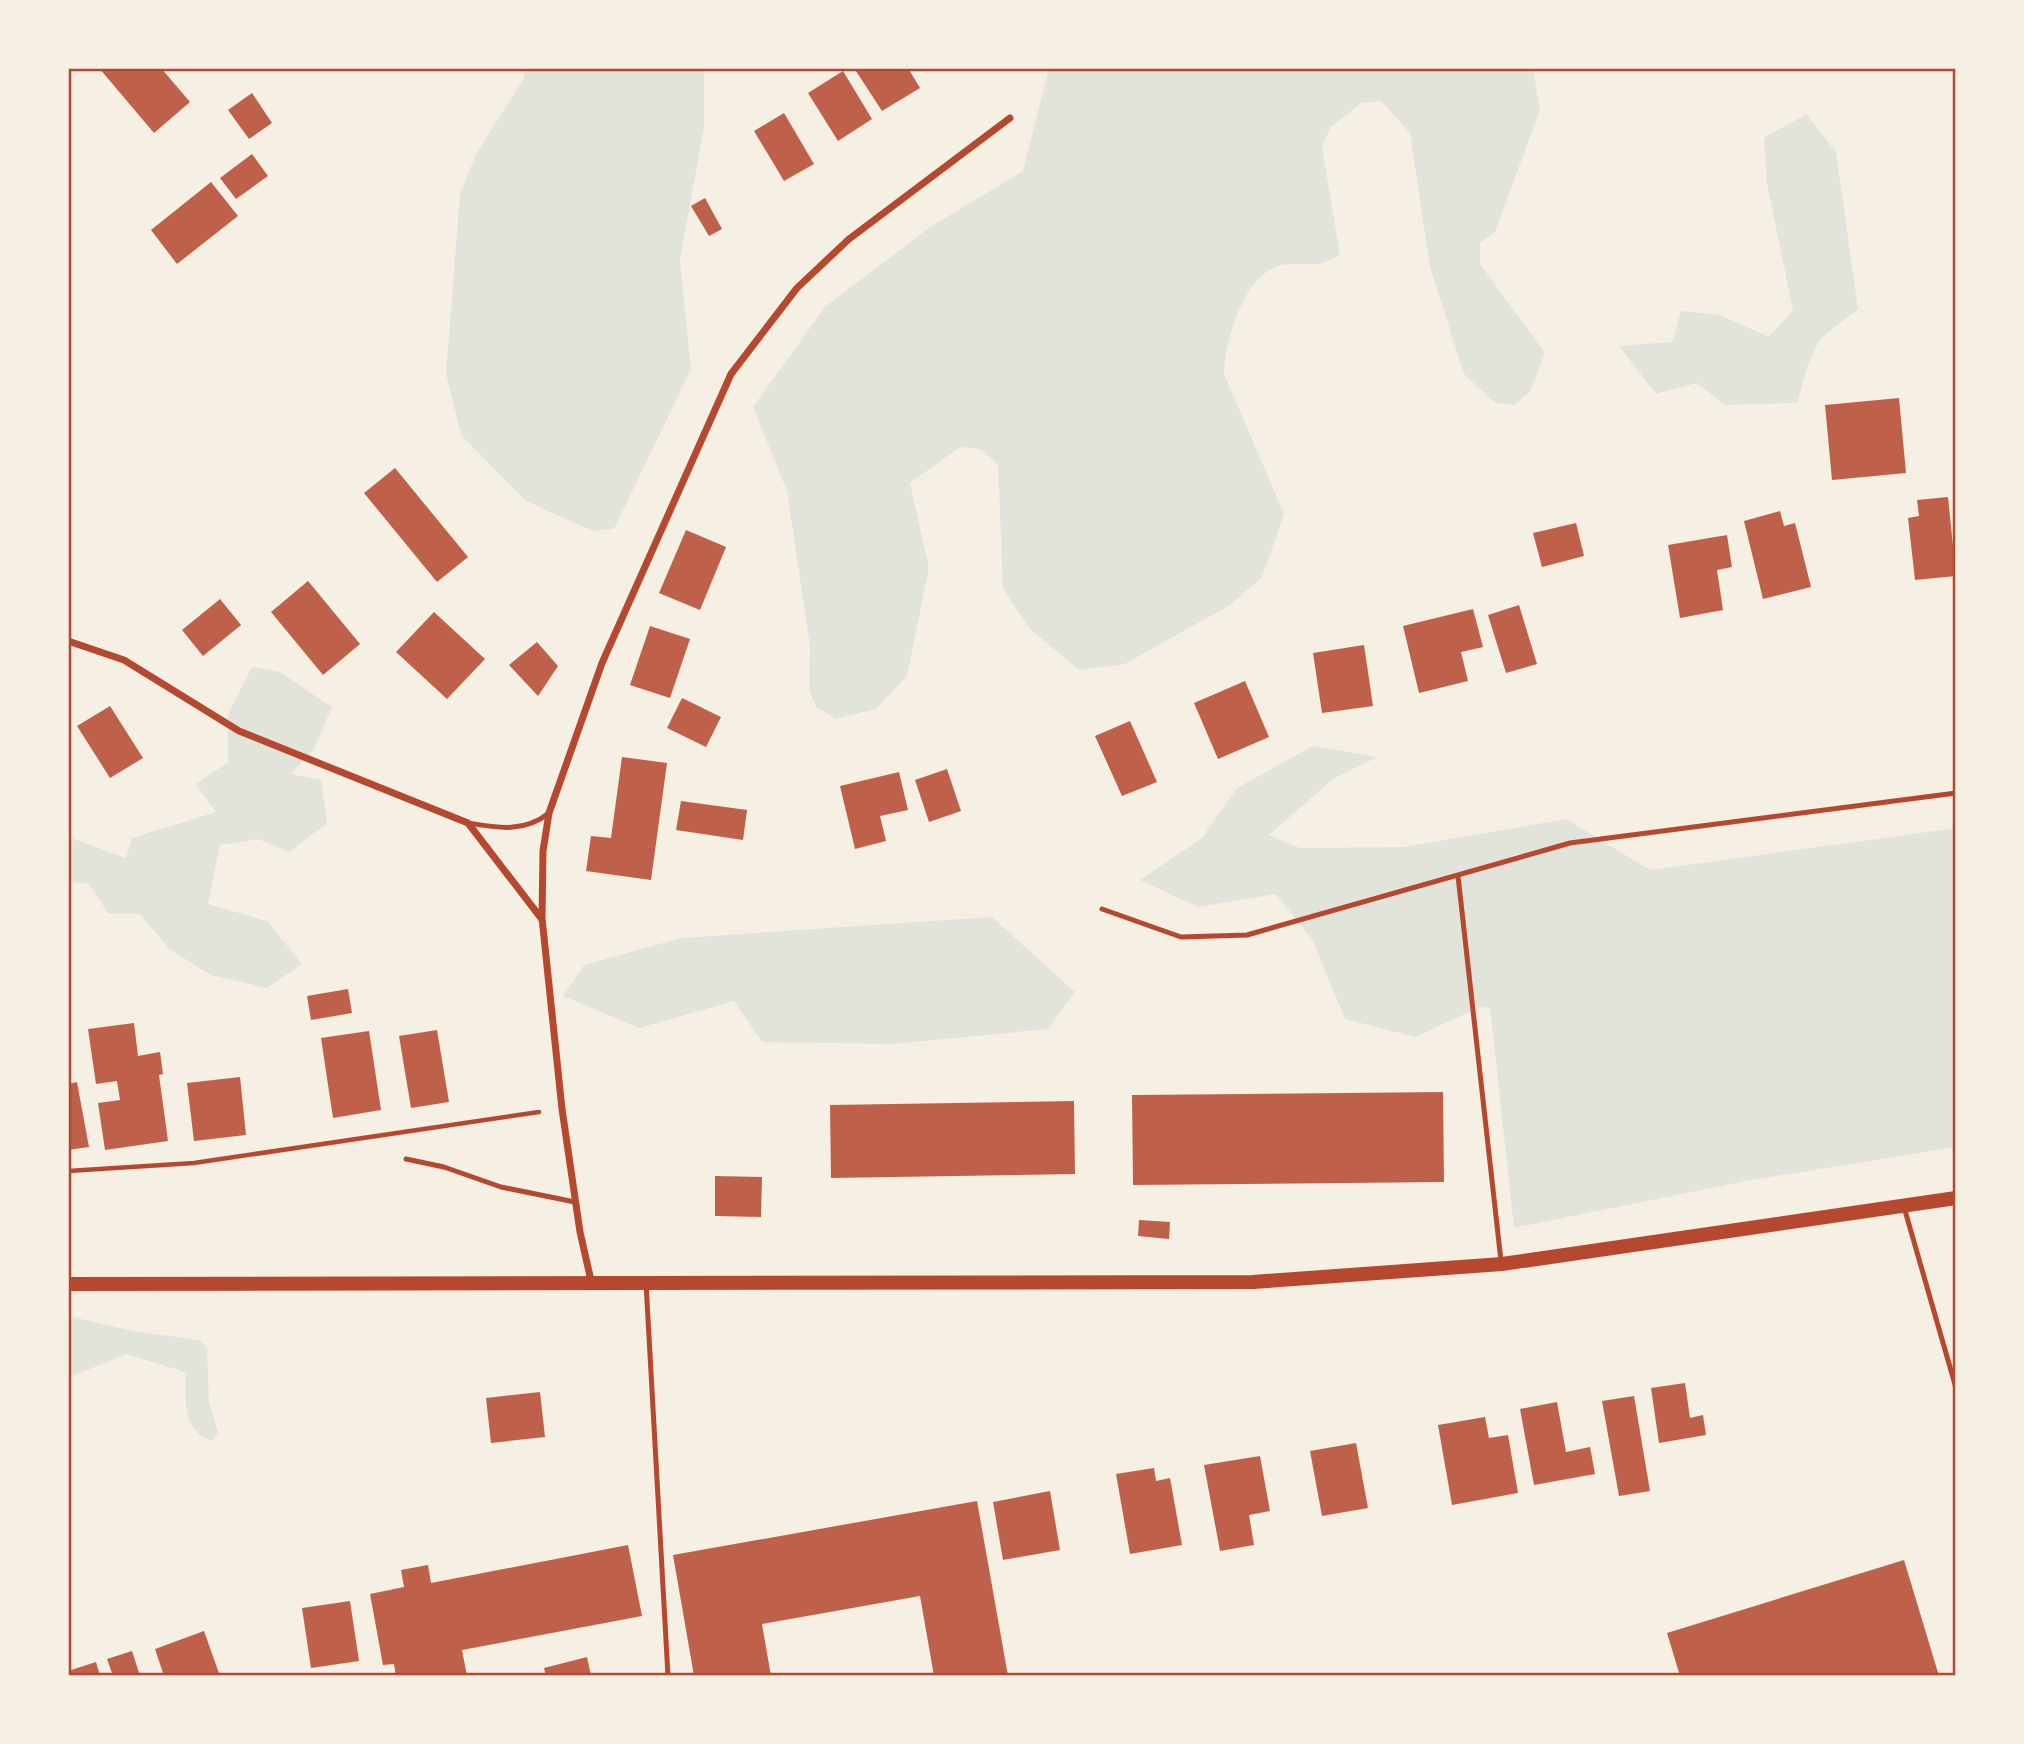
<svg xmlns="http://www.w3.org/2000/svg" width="2024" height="1744" font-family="'Fira Sans',sans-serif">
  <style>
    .green { fill: #e2e4dc }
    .building { fill: #bf614a }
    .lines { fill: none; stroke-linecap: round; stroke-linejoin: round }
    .path { stroke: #b5482f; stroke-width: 4.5 }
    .service { stroke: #b5482f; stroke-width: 5 }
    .minor { stroke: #b5482f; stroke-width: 7 }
    .secondary { stroke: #b5482f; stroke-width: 14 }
    .neatline { fill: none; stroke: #b5482f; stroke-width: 2.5 }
  </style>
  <rect width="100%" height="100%" fill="#f6efe4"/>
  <g class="green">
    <polygon points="525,68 704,68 704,127 680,260 691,369 614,529 593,531 526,501 461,435 446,373 460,195 476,154 523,80"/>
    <path d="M 1049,68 L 1533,68 L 1540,110 L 1495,232 L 1480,243 L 1480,264 L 1545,353 L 1530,392 L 1514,405 L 1495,403 L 1464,374 L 1430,267 L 1410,133 L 1381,101 L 1361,103 L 1330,128 L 1322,147 L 1340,254 C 1316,271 1308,261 1283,265 C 1244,271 1225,342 1224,374 L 1284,514 L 1262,577 L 1230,605 L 1125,664 L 1079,670 L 1030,629 L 1003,589 L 998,465 L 981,449 L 960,447 L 910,483 L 929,568 L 907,676 L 876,709 L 836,719 L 816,707 L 809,689 L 810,646 L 787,491 L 753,407 L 825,307 L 930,227 L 1023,171 Z"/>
    <polygon points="1806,114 1836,152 1858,309 1820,339 1808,364 1797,403 1725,405 1697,383 1656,394 1619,346 1672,342 1681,311 1720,315 1769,337 1793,310 1767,184 1764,138"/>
    <polygon points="252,667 280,672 332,707 314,749 291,774 321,780 327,823 289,852 258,839 220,845 208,904 267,921 302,964 267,988 211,975 169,949 140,914 108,913 89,884 68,881 68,837 126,858 132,838 216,812 196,784 228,762 228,714"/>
    <polygon points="1313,746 1377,757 1333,779 1269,835 1300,848 1405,847 1566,819 1650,870 1956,828 1956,1147 1746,1181 1514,1228 1490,1007 1478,1008 1415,1037 1345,1019 1312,939 1276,894 1198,907 1140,880 1201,839 1237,788"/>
    <polygon points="992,917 1075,992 1048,1029 893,1044 762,1042 734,1001 639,1028 563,996 584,965 681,938"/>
    <path d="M 68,1316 L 133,1331 L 199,1340 L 207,1347 L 209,1402 L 218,1432 L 213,1441 C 181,1432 186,1398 185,1372 L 126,1354 L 68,1378 Z"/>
  </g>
  <g class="building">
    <polygon points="99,68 161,68 190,102 154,133"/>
    <polygon points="854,68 908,68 920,88 882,111"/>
    <polygon points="843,71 872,119 838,141 808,93"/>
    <polygon points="252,93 272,123 249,139 228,110"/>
    <polygon points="784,113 814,164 784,181 754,131"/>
    <polygon points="252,154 268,176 236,199 220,178"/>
    <polygon points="211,182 238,216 177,264 151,230"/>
    <polygon points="705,198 722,229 709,236 691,206"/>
    <polygon points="1899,398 1906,473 1832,480 1825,405"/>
    <polygon points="395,468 468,557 437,582 364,493"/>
    <polygon points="1948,497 1956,576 1915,580 1908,518 1919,516 1917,500"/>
    <polygon points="1780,511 1784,526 1795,523 1811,587 1763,599 1744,521"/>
    <polygon points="1576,523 1584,556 1542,567 1533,533"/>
    <polygon points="686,530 726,547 700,610 659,593"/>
    <polygon points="1727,535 1732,567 1717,570 1723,610 1680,618 1668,545"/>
    <polygon points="308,581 360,644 323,675 271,612"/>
    <polygon points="220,599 241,625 203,656 182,630"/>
    <polygon points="1519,605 1537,664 1506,673 1488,615"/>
    <polygon points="1473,609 1483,647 1461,652 1468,681 1419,693 1403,626"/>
    <polygon points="434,612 485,659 447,699 396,652"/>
    <polygon points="650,626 690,639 670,698 630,685"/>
    <polygon points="537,642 558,666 538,696 509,665"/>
    <polygon points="1364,645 1373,706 1322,713 1313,653"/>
    <polygon points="1245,681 1269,737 1218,759 1194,703"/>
    <polygon points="682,698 721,717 706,747 667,728"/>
    <polygon points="110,706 143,758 110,778 77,726"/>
    <polygon points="1130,721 1157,782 1122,796 1095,736"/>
    <polygon points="622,757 667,763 651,880 586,871 591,836 611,838"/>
    <polygon points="947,769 961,811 929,822 915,780"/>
    <polygon points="899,772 908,810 880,816 886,841 855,849 840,786"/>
    <polygon points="681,801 747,810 743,840 676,830"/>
    <polygon points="348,989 352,1013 311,1020 307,996"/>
    <polygon points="134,1023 138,1056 160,1052 163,1074 159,1075 168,1141 105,1150 98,1103 120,1100 117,1081 96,1084 88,1029"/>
    <polygon points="437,1030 449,1102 411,1108 399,1036"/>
    <polygon points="369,1031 381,1110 333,1118 321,1038"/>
    <polygon points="240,1077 246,1135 194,1141 187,1083"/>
    <polygon points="77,1082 89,1147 68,1150 68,1084"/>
    <polygon points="1443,1092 1444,1182 1133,1185 1132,1095"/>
    <polygon points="1074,1101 1075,1174 831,1178 830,1105"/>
    <polygon points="715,1176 762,1177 761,1217 715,1216"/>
    <polygon points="1139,1220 1170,1222 1169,1239 1138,1236"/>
    <polygon points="1685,1383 1690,1418 1703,1415 1706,1435 1659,1443 1651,1388"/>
    <polygon points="540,1392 545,1437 491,1443 486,1398"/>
    <polygon points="1634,1396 1650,1491 1619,1496 1602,1401"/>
    <polygon points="1557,1402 1566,1452 1590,1447 1595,1474 1534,1485 1520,1409"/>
    <polygon points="1485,1417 1489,1438 1508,1435 1518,1493 1452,1505 1438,1425"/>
    <polygon points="1356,1443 1368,1508 1322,1516 1310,1451"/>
    <polygon points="1260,1456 1270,1511 1249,1515 1254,1545 1220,1551 1204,1465"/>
    <polygon points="1154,1468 1156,1481 1170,1478 1182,1545 1130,1554 1116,1474"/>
    <polygon points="1050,1491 1060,1550 1003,1560 993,1502"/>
    <polygon points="977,1501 1008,1676 934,1676 920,1596 762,1624 771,1676 694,1676 673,1555"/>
    <polygon points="628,1545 642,1616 462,1650 467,1676 396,1676 394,1664 383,1665 370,1594 404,1587 401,1570 428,1565 431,1583"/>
    <polygon points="1904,1560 1939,1676 1680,1676 1667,1633"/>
    <polygon points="350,1601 359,1661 311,1668 302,1608"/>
    <polygon points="204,1631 220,1676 164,1676 155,1649"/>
    <polygon points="132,1651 140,1676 113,1676 107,1659"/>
    <polygon points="587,1657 591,1676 546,1676 544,1668"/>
    <polygon points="96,1662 100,1676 68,1676 68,1671"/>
  </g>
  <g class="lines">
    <polyline class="path" points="68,1171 194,1163 539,1112"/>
    <g class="service">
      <path d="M 468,823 C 498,828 524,833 549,813"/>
      <polyline points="1458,876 1501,1261"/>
      <polyline points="1102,909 1181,937 1247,935 1570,843 1956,793"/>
      <polyline points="406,1159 444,1167 501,1187 575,1202"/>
      <polyline points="1904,1207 1956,1388"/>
      <polyline points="646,1283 668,1676"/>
    </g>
    <g class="minor">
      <polyline points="68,641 124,660 239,731 468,823 541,918"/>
      <polyline points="592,1285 580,1232 562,1109 542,918 543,851 549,813 602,663 731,374 797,288 849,239 1010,118"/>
    </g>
    <polyline class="secondary" points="68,1284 1253,1282 1502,1264 1956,1198"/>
  </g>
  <rect width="2024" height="1744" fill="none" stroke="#f6efe4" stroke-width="140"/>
  <rect x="70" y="70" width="1884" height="1604" class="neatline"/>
</svg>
